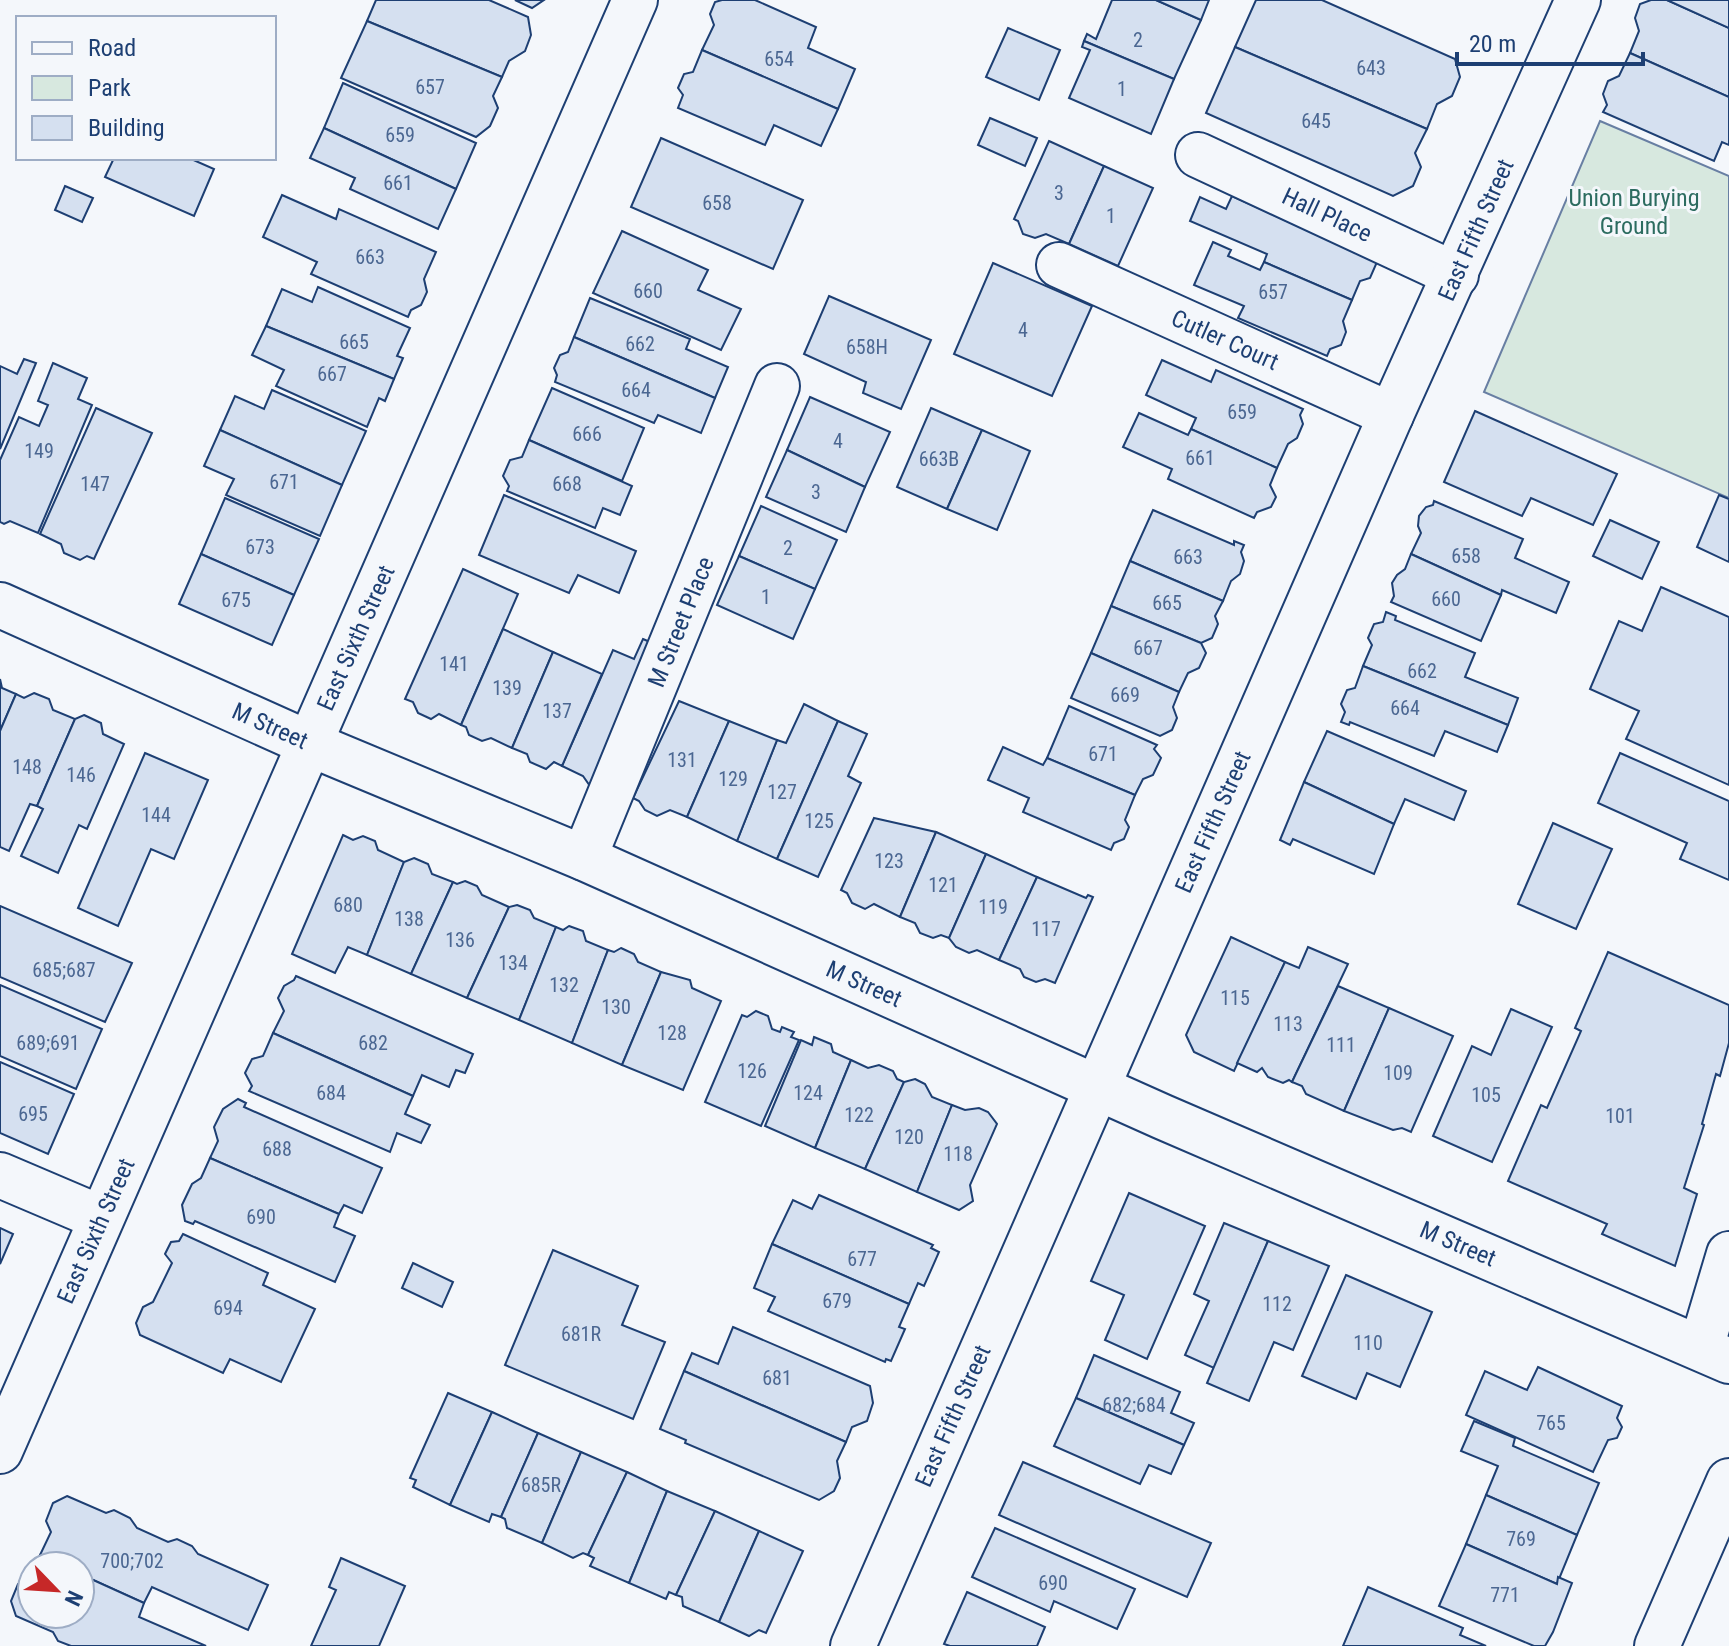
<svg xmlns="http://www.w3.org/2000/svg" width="1729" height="1646" font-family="'Roboto Condensed',sans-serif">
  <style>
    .green { fill: #d7e8df; stroke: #687fa3; stroke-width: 2 }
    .building { fill: #d5e0f0; stroke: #1d3f73; stroke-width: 2 }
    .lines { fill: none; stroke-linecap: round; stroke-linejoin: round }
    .minor-casing { stroke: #1d3f73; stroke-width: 48 }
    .minor { stroke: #f4f7fb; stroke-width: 44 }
    .labels { text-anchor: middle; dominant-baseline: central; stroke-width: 6; stroke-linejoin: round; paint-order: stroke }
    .number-label { font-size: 20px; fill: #4b6792 }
    .park-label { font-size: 24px; fill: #2c6c60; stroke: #f4f7fb }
    .street-label { font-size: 24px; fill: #1d3f73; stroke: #f4f7fb }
  </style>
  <rect width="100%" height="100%" fill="#f4f7fb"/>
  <polygon class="green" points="1600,121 1729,176 1729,498 1484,392"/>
  <g class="building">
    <polygon points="376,0 489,0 528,17 531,35 525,51 509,61 502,77 367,21"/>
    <polygon points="515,0 544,0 532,8"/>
    <polygon points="722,0 755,0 816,27 808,48 855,69 838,109 702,50 714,25 710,14 715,2"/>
    <polygon points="1112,0 1156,0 1201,20 1174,79 1084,41 1087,34 1096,39"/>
    <polygon points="1156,0 1209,0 1201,20"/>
    <polygon points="1256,0 1322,0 1455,59 1460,77 1452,96 1437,104 1427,129 1235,47"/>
    <polygon points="1651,0 1667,0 1729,28 1729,97 1630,53 1639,31 1635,18 1640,4"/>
    <polygon points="1667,0 1729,0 1729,28"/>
    <polygon points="367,21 502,77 493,96 498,108 490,126 476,137 341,78"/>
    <polygon points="1008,28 1060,50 1039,100 986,77"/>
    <polygon points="1084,41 1174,79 1151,134 1069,98 1090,50 1082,47"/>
    <polygon points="1235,47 1427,129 1415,153 1421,167 1413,186 1393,196 1206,113"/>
    <polygon points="702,50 838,109 821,146 774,125 765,145 678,108 683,95 678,88 684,74 693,72"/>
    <polygon points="1630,53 1729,97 1729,145 1722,142 1714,161 1603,112 1607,105 1603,94 1608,81 1619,76"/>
    <polygon points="343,83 476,143 456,189 324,128"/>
    <polygon points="990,118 1037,138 1025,166 978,145"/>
    <polygon points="324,128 456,189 438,229 350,189 355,178 310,158"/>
    <polygon points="661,138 803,200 773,269 631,207"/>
    <polygon points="1049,141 1104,166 1069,244 1046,234 1035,238 1023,234 1018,221 1014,219"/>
    <polygon points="114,158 189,158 214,169 194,216 105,177"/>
    <polygon points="1104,166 1153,188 1118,266 1069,244"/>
    <polygon points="65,186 93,198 82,222 55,210"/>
    <polygon points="282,195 336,219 339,209 436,252 424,279 427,292 421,305 411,310 408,317 311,274 317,262 263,237"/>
    <polygon points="1232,196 1377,262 1370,278 1360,281 1352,300 1264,262 1267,254 1190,221 1200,197 1226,209"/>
    <polygon points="622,231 708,270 698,290 741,309 721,350 593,293"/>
    <polygon points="1213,242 1231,250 1228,256 1260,270 1264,262 1352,300 1343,321 1346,332 1341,345 1330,349 1327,356 1238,318 1244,306 1194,285"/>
    <polygon points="993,263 1092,306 1052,396 954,354"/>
    <polygon points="318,287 410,328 397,356 403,358 394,379 266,326 282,289 312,302"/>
    <polygon points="829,296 931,340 901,409 863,393 866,382 804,354"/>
    <polygon points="590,298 690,339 686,349 728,367 715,398 574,337"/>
    <polygon points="266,326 394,379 385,401 379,398 367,427 276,386 284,370 252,355"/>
    <polygon points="574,337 715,398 701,433 658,415 654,423 555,382 557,375 554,368 560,355 568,352"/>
    <polygon points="24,359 36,363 0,449 0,366 17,374"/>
    <polygon points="1162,360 1211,382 1216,370 1303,409 1300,415 1303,424 1297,438 1288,444 1277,468 1191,429 1196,418 1146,395"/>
    <polygon points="53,363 87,378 78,399 92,405 38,533 10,521 4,524 0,522 0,460 19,417 39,426 48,405 38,401"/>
    <polygon points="552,388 644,428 622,481 529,440"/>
    <polygon points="272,390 366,431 342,485 220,430 235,396 264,409"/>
    <polygon points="810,397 890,432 865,487 787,450"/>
    <polygon points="96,408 152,433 94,559 87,556 80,560 64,553 61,544 40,534"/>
    <polygon points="931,408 982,430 947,509 897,487"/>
    <polygon points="1475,411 1617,474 1593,525 1531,498 1522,516 1444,482"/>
    <polygon points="1139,413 1188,435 1191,429 1277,468 1270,485 1276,497 1271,507 1257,512 1254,518 1168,479 1172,469 1123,447"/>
    <polygon points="220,430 342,485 320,536 226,495 234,479 204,466"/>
    <polygon points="982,430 1030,451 997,530 947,509"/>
    <polygon points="529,440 632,486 620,515 603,508 595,528 507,491 509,486 503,476 510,460 522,457"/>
    <polygon points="787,450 865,487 846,532 766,497"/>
    <polygon points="504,495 636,551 619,593 578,575 569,593 479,555"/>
    <polygon points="1719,495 1729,499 1729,562 1697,547"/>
    <polygon points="225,498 319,539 294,595 201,554"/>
    <polygon points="1434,501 1523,539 1515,558 1569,582 1556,613 1502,590 1501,595 1411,554 1421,533 1418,526 1419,516 1426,507 1433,505"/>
    <polygon points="761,506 837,540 815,589 739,556"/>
    <polygon points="1153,510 1234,545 1234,541 1244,545 1241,552 1244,561 1240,574 1231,581 1223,601 1130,561"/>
    <polygon points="1610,520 1659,542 1642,579 1593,556"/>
    <polygon points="201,554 294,595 272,645 179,604"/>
    <polygon points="1411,554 1501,595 1481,641 1391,602 1394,596 1392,583 1397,575 1405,569"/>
    <polygon points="739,556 815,589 793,639 717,605"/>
    <polygon points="1130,561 1223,601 1215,616 1218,624 1212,638 1201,643 1111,606"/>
    <polygon points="463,569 518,594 461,725 439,714 431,719 418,713 413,702 405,699"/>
    <polygon points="1661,587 1729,617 1729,785 1626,739 1639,711 1590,689 1619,621 1642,631"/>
    <polygon points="1111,606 1201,643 1206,653 1199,668 1188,673 1179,692 1091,653"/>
    <polygon points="1386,612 1396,616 1395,620 1475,653 1465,677 1518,698 1508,725 1363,666 1372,645 1368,638 1374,624 1383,622"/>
    <polygon points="503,629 553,652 512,748 491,738 482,741 469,735 466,727 461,725"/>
    <polygon points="643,639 664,648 590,786 583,776 562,766 613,650 634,659"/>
    <polygon points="553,652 602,674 562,766 554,762 546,769 530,762 527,754 512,748"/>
    <polygon points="1091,653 1179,692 1173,707 1177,718 1172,730 1160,736 1071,698"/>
    <polygon points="1363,666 1508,725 1497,752 1445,731 1434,756 1350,722 1349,725 1341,722 1345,712 1341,704 1347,690 1355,688"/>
    <polygon points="0,679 2,688 16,694 0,731"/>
    <polygon points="34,693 49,699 53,710 75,719 37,806 30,804 9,851 0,847 0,731 16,694 24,698"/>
    <polygon points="679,701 729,721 687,817 670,810 657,816 645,810 639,801 633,798"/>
    <polygon points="804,704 838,721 777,859 737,841 777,740 786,743"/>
    <polygon points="1069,706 1157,745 1154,749 1161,758 1153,775 1143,779 1135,795 1047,758"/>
    <polygon points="84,715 101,723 103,734 124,744 87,829 79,825 58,873 21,856 43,809 37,806 75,719"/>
    <polygon points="729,721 777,740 737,841 687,817"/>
    <polygon points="838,721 867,734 848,776 861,783 818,877 777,859"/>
    <polygon points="1327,731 1466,791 1454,820 1405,799 1394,824 1304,782"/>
    <polygon points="1003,747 1043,765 1047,758 1135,795 1125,820 1129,827 1124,839 1114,843 1111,850 1023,812 1029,798 988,780"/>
    <polygon points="145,753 208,780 174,859 151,849 118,926 78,908"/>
    <polygon points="1620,753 1729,801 1729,880 1680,859 1687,843 1598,803"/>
    <polygon points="1304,782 1394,824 1374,874 1293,839 1290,845 1280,840"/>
    <polygon points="874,818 936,832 900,917 874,904 865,909 852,903 847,893 841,890"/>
    <polygon points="1553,823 1612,849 1576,929 1518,904"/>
    <polygon points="936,832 986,854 949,938 941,935 933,938 920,933 915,923 900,917"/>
    <polygon points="343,835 353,840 363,836 375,841 378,850 404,862 367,955 348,947 335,973 292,954"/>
    <polygon points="986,854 1037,877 999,960 977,950 969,953 956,947 949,938"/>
    <polygon points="414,858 428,864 432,874 453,882 411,974 367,955 404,862"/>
    <polygon points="1037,877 1086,898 1088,895 1093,897 1055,983 1045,979 1036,982 1024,977 1020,969 999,960"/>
    <polygon points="465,881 477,886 482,895 509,907 467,998 411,974 453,882 457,884"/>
    <polygon points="517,905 530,910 534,918 556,927 519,1020 467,998 509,907"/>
    <polygon points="0,906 132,963 105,1022 0,977"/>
    <polygon points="569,926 583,931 586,941 608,950 572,1043 519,1020 556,927 563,930"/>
    <polygon points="1231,937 1285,962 1234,1071 1194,1052 1186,1035"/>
    <polygon points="1308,947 1348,964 1292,1082 1289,1080 1283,1083 1268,1077 1262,1068 1257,1072 1237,1063 1285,962 1299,968"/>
    <polygon points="621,948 634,954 638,962 661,972 622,1065 572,1043 608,950 614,952"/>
    <polygon points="1608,952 1729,1005 1729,1043 1720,1076 1716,1074 1702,1124 1704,1125 1684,1188 1697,1194 1675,1266 1602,1234 1607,1224 1508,1181 1541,1105 1547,1108 1581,1031 1575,1028"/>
    <polygon points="661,972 690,980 692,988 721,1001 683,1090 622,1065"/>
    <polygon points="296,976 473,1054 465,1073 456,1070 449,1087 422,1075 413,1096 273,1033 284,1011 278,998 284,986 294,980"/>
    <polygon points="0,985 102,1029 76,1089 0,1056"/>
    <polygon points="1338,986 1389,1008 1344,1111 1306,1094 1302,1086 1292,1082"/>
    <polygon points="1389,1008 1453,1036 1411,1132 1402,1128 1393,1130 1344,1111"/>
    <polygon points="1511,1009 1552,1027 1492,1162 1433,1136 1472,1046 1491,1055"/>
    <polygon points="756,1011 768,1016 772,1029 780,1032 782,1027 794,1032 791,1037 799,1040 761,1126 705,1102 742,1015 747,1017"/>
    <polygon points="273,1033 413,1096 405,1114 430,1125 421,1143 397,1133 390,1152 249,1091 252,1086 245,1073 252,1059 263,1056"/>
    <polygon points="814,1037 831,1044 833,1052 851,1060 815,1148 765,1126 801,1040 812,1045"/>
    <polygon points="851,1060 868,1068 879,1065 893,1071 897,1079 904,1082 865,1169 815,1148"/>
    <polygon points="0,1062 74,1094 48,1154 0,1133"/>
    <polygon points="915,1079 925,1084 932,1097 952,1105 917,1192 865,1169 904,1082"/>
    <polygon points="238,1099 246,1103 244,1107 382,1168 362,1213 344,1205 339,1214 210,1158 218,1141 214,1127 223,1109"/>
    <polygon points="952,1105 965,1110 979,1108 988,1112 997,1124 970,1185 973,1201 959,1210 917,1192"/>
    <polygon points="210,1158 339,1214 334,1227 355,1236 335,1282 195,1221 193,1224 185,1221 182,1205 192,1184 201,1178"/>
    <polygon points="1129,1193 1205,1226 1147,1359 1105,1340 1124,1295 1091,1281"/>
    <polygon points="819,1195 933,1245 931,1248 939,1252 924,1286 918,1283 909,1304 772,1244 793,1200 812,1209"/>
    <polygon points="1224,1223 1268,1241 1214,1368 1185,1355 1209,1301 1194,1294"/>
    <polygon points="0,1228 13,1234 0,1264"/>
    <polygon points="183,1234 268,1273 263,1285 315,1309 281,1382 230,1359 223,1373 140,1335 136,1323 143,1307 153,1302 172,1263 165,1254 171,1242 179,1241"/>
    <polygon points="1268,1241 1329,1266 1293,1350 1274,1342 1249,1401 1207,1383"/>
    <polygon points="772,1244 909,1304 899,1327 905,1329 891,1361 886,1359 885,1362 768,1311 775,1297 754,1288"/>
    <polygon points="553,1250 638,1286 622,1325 665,1342 633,1419 505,1365"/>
    <polygon points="413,1263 453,1282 442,1307 402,1288"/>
    <polygon points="1346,1275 1432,1312 1400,1387 1367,1373 1356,1399 1302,1376"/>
    <polygon points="733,1327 870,1386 873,1403 867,1421 852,1427 846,1442 684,1371 692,1353 718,1364"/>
    <polygon points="1094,1355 1180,1392 1171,1413 1194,1423 1184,1445 1076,1398"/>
    <polygon points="1538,1367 1622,1406 1617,1418 1622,1427 1617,1438 1608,1440 1593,1472 1466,1415 1485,1371 1527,1390"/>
    <polygon points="684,1371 846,1442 837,1461 840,1478 834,1491 819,1500 685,1443 686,1440 660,1429"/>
    <polygon points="448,1393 492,1412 450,1505 413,1487 416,1480 410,1478"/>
    <polygon points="1076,1398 1184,1445 1171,1474 1149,1465 1140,1484 1054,1446"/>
    <polygon points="492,1412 538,1433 501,1517 492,1514 489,1522 450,1505"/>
    <polygon points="1474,1421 1515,1438 1513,1446 1599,1483 1577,1535 1486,1495 1498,1466 1461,1451"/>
    <polygon points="538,1433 581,1452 542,1543 507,1528 505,1519 501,1517"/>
    <polygon points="581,1452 627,1472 588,1555 583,1553 573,1558 542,1543"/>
    <polygon points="1023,1462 1211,1543 1187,1597 999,1515"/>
    <polygon points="627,1472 667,1491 629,1583 590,1566 594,1558 588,1555"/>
    <polygon points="667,1491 715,1511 676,1595 669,1592 666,1599 629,1583"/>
    <polygon points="1486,1495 1577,1535 1557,1584 1466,1544"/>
    <polygon points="67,1496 106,1513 114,1510 130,1518 137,1528 168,1542 177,1539 192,1546 198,1554 268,1585 248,1630 152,1587 144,1603 80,1574 80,1566 63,1566 40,1555 51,1532 46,1521 53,1503"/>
    <polygon points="715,1511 759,1531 719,1622 683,1606 682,1597 676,1595"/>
    <polygon points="995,1528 1135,1589 1117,1629 1054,1601 1050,1612 972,1577"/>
    <polygon points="759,1531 803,1551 766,1633 759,1630 749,1636 719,1622"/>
    <polygon points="1466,1544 1557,1584 1558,1577 1572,1583 1553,1632 1545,1646 1534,1646 1439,1606"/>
    <polygon points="40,1555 63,1566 35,1566"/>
    <polygon points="341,1558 405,1586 379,1646 311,1646 336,1590 329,1587"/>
    <polygon points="32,1574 32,1614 80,1614 80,1574 144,1603 139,1617 206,1646 71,1646 58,1641 53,1632 16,1616 11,1601 18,1584 30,1579"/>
    <polygon points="1368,1587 1463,1628 1460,1635 1486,1646 1343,1646"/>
    <polygon points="967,1592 1045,1627 1037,1646 950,1646 944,1644"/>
  </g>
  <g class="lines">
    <g class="minor-casing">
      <g id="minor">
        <polyline points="1198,155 1456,275"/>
        <polyline points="1059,265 1391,415"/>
        <polyline points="0,605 310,744 584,858 1163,1117 1729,1361"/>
        <polyline points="584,858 777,386"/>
        <polyline points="0,1175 101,1218"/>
        <polyline points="1701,1348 1729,1254"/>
        <polyline points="0,1451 635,0"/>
        <polyline points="853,1646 1391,415 1578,0"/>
        <polyline points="1657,1646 1729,1481"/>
      </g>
    </g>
    <use href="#minor" class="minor"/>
  </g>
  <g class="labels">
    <g class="number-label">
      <text x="1138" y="40">2</text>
      <text x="779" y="59">654</text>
      <text x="1371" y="68">643</text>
      <text x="430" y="87">657</text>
      <text x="1122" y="89">1</text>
      <text x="1316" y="121">645</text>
      <text x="400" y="135">659</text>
      <text x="398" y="183">661</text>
      <text x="1059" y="193">3</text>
      <text x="717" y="203">658</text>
      <text x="1111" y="216">1</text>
      <text x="370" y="257">663</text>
      <text x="648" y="291">660</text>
      <text x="1273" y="292">657</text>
      <text x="1023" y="330">4</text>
      <text x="354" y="342">665</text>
      <text x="640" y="344">662</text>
      <text x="867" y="347">658H</text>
      <text x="332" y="374">667</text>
      <text x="636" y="390">664</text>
      <text x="1242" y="412">659</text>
      <text x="587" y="434">666</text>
      <text x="838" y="441">4</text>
      <text x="39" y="451">149</text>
      <text x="1200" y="458">661</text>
      <text x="939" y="459">663B</text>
      <text x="284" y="482">671</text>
      <text x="95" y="484">147</text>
      <text x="567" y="484">668</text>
      <text x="816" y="492">3</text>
      <text x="260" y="547">673</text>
      <text x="788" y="548">2</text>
      <text x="1466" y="556">658</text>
      <text x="1188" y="557">663</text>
      <text x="766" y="597">1</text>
      <text x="1446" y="599">660</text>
      <text x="236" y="600">675</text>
      <text x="1167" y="603">665</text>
      <text x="1148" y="648">667</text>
      <text x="454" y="664">141</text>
      <text x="1422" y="671">662</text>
      <text x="507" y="688">139</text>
      <text x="1125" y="695">669</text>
      <text x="1405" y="708">664</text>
      <text x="557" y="711">137</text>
      <text x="1103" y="754">671</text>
      <text x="682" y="760">131</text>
      <text x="27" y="767">148</text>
      <text x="81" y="775">146</text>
      <text x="733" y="779">129</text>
      <text x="782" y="792">127</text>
      <text x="156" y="815">144</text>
      <text x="819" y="821">125</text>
      <text x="889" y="861">123</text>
      <text x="943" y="885">121</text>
      <text x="348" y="905">680</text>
      <text x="993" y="907">119</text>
      <text x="409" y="919">138</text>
      <text x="1046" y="929">117</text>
      <text x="460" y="940">136</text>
      <text x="513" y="963">134</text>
      <text x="64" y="970">685;687</text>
      <text x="564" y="985">132</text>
      <text x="1235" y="998">115</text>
      <text x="616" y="1007">130</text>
      <text x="1288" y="1024">113</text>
      <text x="672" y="1033">128</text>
      <text x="48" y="1043">689;691</text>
      <text x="373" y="1043">682</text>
      <text x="1341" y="1045">111</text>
      <text x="752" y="1071">126</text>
      <text x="1398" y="1073">109</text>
      <text x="331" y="1093">684</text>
      <text x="808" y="1093">124</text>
      <text x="1486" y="1095">105</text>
      <text x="33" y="1114">695</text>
      <text x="859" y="1115">122</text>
      <text x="1620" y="1116">101</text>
      <text x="909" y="1137">120</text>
      <text x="277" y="1149">688</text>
      <text x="958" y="1154">118</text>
      <text x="261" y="1217">690</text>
      <text x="862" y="1259">677</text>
      <text x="837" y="1301">679</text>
      <text x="1277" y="1304">112</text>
      <text x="228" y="1308">694</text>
      <text x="581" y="1334">681R</text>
      <text x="1368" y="1343">110</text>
      <text x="777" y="1378">681</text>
      <text x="1134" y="1405">682;684</text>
      <text x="1551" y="1423">765</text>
      <text x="541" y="1485">685R</text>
      <text x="1521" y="1539">769</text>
      <text x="132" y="1561">700;702</text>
      <text x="1053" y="1583">690</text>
      <text x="1505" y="1595">771</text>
    </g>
    <g class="park-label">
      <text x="1634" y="198">Union Burying<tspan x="1634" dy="28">Ground</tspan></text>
    </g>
    <g class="street-label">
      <text transform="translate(1327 215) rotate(25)">Hall Place</text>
      <text transform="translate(1476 230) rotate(-66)">East Fifth Street</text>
      <text transform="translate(1225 340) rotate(24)">Cutler Court</text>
      <text transform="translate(681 622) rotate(-68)">M Street Place</text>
      <text transform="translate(356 638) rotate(-66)">East Sixth Street</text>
      <text transform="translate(270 726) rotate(24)">M Street</text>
      <text transform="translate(1213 822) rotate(-66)">East Fifth Street</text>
      <text transform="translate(864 984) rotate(24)">M Street</text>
      <text transform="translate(96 1231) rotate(-66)">East Sixth Street</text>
      <text transform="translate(1458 1244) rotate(23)">M Street</text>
      <text transform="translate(953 1416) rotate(-66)">East Fifth Street</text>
    </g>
  </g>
  <rect x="16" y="16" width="260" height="144" fill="#f4f7fb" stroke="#9eadc5" stroke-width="2"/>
  <rect x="32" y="42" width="40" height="12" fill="#f4f7fb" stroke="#9eadc5" stroke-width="2"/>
  <text x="88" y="56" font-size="24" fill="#1d3f73">Road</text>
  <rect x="32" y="76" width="40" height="24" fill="#d7e8df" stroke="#9eadc5" stroke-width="2"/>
  <text x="88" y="96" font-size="24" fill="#1d3f73">Park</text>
  <rect x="32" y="116" width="40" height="24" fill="#d5e0f0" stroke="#9eadc5" stroke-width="2"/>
  <text x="88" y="136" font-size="24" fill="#1d3f73">Building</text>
  <g transform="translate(56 1590) rotate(115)"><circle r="38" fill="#f4f7fb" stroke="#9eadc5" stroke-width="2"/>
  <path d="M0-6L14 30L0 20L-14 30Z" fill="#c62828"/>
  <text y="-12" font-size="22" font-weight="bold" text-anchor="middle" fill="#1d3f73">N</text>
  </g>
  <path d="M1457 52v12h186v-12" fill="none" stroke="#1d3f73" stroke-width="4"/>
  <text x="1469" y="52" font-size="24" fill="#1d3f73" stroke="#f4f7fb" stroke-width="6" paint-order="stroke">20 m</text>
</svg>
